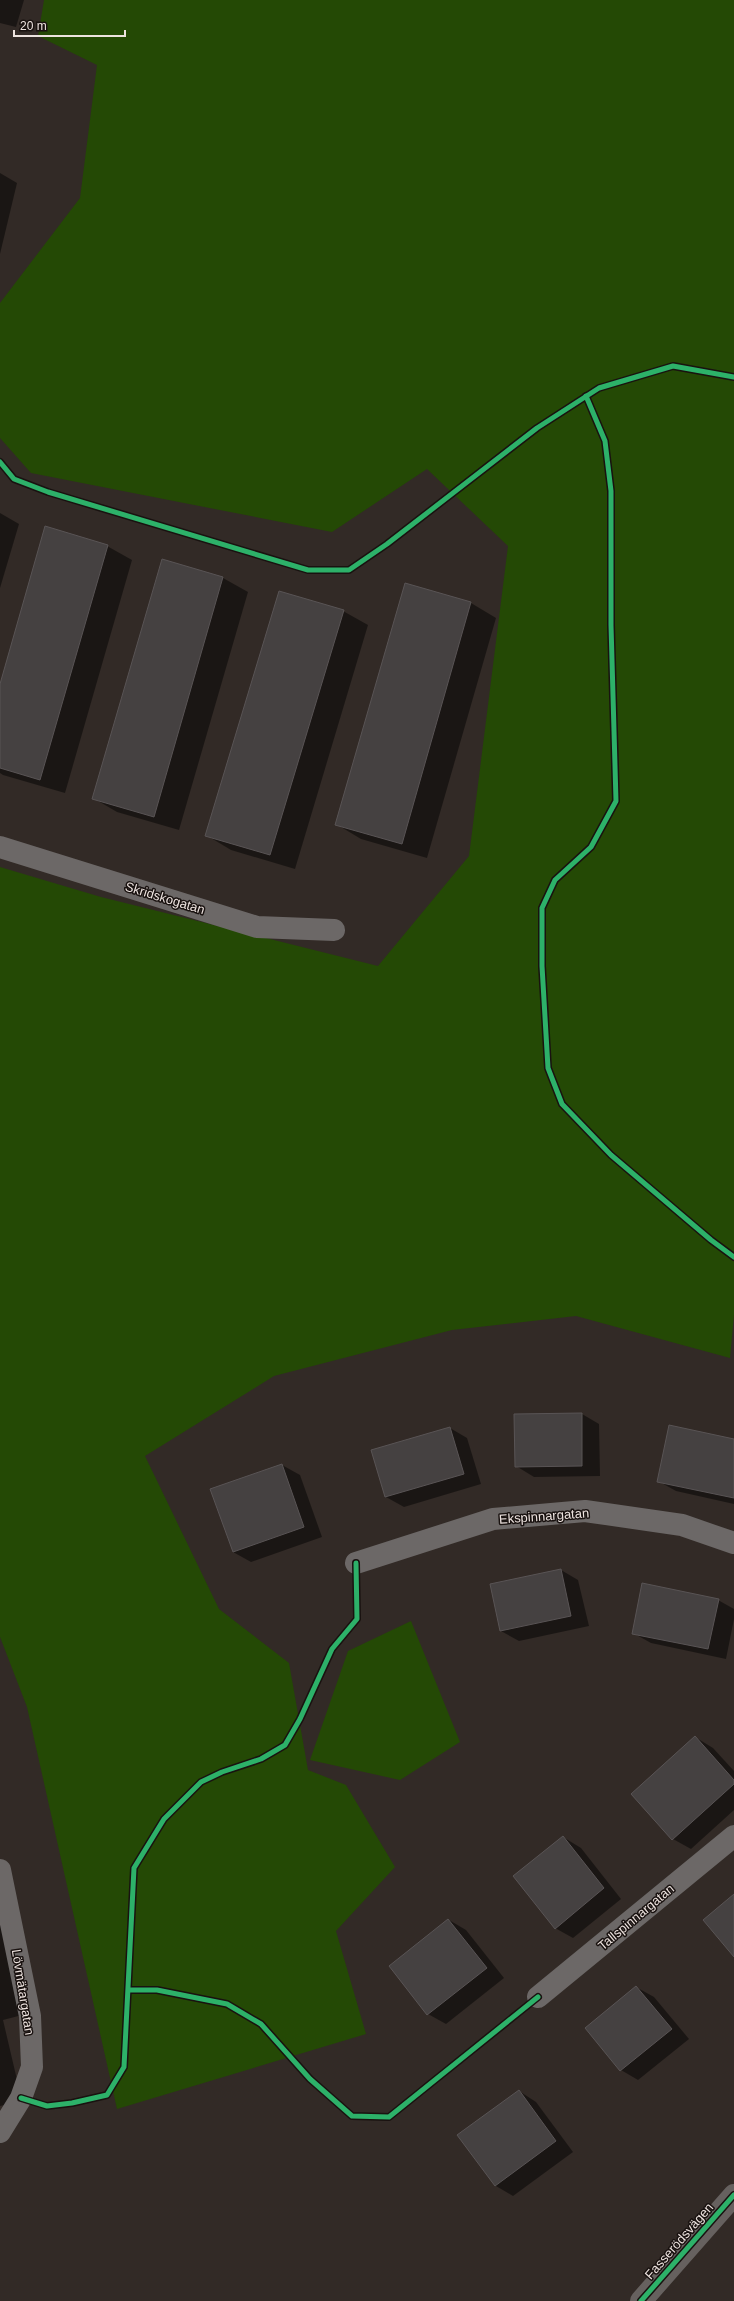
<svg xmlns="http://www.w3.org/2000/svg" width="734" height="2301" font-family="Arial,sans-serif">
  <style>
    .green { fill: #244905 }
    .shadow { fill: #0007 }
    .building { fill: #454141; stroke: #595455 }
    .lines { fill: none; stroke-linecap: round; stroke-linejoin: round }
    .street { stroke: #6c6867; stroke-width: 22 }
    .secondary { stroke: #66615f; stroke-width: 22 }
    .cycleway-casing { stroke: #191210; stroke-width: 8 }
    .cycleway { stroke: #2db169; stroke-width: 5 }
    .labels { text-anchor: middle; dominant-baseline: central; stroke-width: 3; stroke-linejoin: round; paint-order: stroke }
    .street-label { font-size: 13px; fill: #ede3df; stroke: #191210 }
  </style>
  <rect width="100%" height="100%" fill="#322a26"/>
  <g class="green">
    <polygon points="44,0 734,0 734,1315 730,1358 576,1316 452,1330 274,1376 145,1456 219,1609 289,1663 308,1770 346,1785 395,1867 336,1931 366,2034 117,2109 27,1707 0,1637 0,867 101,897 378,966 469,856 508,546 427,469 332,532 31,473 0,438 0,303 80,198 97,65 38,36"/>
    <polygon points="411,1621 460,1742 400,1780 310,1760 348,1651"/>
  </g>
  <g class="shadow">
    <polygon points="0,0 24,0 16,27 0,23"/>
    <polygon points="0,173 17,183 0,254"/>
    <polygon points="0,513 19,524 0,588"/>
    <polygon points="107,546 132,560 65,793 3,775 0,773 0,687"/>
    <polygon points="162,560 223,578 248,592 179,830 117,812 93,798"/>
    <polygon points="406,584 471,603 496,618 427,858 361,839 336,824"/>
    <polygon points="343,611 368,625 295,869 231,850 206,835"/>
    <polygon points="582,1414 599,1424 600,1476 534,1477 516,1466"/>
    <polygon points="450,1428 467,1438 481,1484 404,1507 386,1497"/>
    <polygon points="734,1440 734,1504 676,1491 658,1481"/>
    <polygon points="282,1465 300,1475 322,1537 251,1562 233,1552"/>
    <polygon points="561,1570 578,1580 589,1626 519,1641 501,1631"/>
    <polygon points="718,1600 734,1609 734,1619 726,1659 651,1643 633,1633"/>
    <polygon points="695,1737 713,1748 734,1771 734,1810 691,1849 673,1839"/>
    <polygon points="563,1837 581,1848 621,1899 573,1938 555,1928"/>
    <polygon points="0,1883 30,2013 3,2020 22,2101 0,2106"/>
    <polygon points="449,1920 466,1930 504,1978 446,2024 428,2014 390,1966"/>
    <polygon points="636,1987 654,1997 689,2039 638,2080 621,2070"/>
    <polygon points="519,2091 536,2102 573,2152 513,2196 496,2186 459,2135"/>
  </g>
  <g class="building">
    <polygon points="45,526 108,545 40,780 0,768 0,684"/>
    <polygon points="162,559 223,577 154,817 92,799"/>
    <polygon points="405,583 471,602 402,844 335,825"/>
    <polygon points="279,591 344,610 270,855 205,836"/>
    <polygon points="582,1413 582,1466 515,1467 514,1414"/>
    <polygon points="669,1425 734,1439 734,1498 657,1482"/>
    <polygon points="450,1427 464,1474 385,1497 371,1450"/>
    <polygon points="282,1464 304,1527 233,1552 210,1489"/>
    <polygon points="561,1569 571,1616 500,1631 490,1584"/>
    <polygon points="642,1583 719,1599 708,1649 632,1634"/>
    <polygon points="695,1736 734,1780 734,1784 672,1840 631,1794"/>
    <polygon points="563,1836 604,1888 555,1929 513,1876"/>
    <polygon points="734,1894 734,1957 703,1920"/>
    <polygon points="448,1919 487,1968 427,2015 389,1966"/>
    <polygon points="636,1986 672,2029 620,2071 585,2028"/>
    <polygon points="519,2090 556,2141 495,2186 457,2135"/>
  </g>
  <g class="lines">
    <g class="street">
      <polyline points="0,847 257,927 334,930"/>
      <polyline points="356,1563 493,1519 585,1511 682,1525 734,1543"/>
      <polyline points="0,1870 30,2016 32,2067 21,2098 0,2132"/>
      <polyline points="538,1997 734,1836"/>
    </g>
    <polyline class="secondary" points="641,2301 734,2195"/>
    <g class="cycleway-casing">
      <g id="cycleway">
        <polyline points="586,396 605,441 611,491 611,625 616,801 591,847 555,880 542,908 542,966 548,1068 562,1104 611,1155 711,1240 734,1257"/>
        <polyline points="0,462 14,479 48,492 308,570 349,570 387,544 537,428 599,388 673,366 734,377"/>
        <polyline points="129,1990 157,1990 227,2004 261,2024 310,2079 352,2116 389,2117 538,1997"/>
        <polyline points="21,2098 47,2106 72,2103 107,2095 124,2067 134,1868 164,1819 201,1782 222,1772 261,1759 285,1745 300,1719 332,1649 357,1619 356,1563"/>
        <polyline points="641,2301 734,2195"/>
      </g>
    </g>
    <use href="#cycleway" class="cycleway"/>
  </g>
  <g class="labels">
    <g class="street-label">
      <text transform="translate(165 898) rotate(17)">Skridskogatan</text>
      <text transform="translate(544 1516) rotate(-4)">Ekspinnargatan</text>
      <text transform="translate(636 1917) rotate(-40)">Tallspinnargatan</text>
      <text transform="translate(23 1992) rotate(81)">Lövmätargatan</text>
      <text transform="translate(679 2241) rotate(-49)">Fasserödsvägen</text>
    </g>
  </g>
  <path d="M14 30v6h111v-6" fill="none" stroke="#ede3df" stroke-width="2"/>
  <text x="20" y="30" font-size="12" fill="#ede3df" stroke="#191210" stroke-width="3" paint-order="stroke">20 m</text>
</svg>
